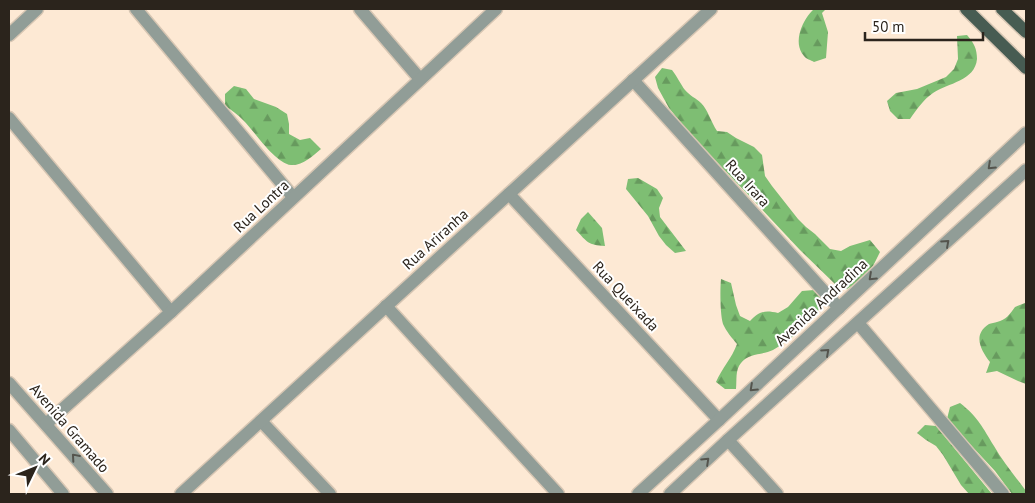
<svg xmlns="http://www.w3.org/2000/svg" width="1035" height="503" font-family="'PT Sans',sans-serif">
  <style>
    .forest { fill: url(#forest-firs) }
    .lines { fill: none; stroke-linecap: round; stroke-linejoin: round }
    .minor-casing { stroke: #d7c6b3; stroke-width: 15 }
    .major-casing { stroke: #d7c6b3; stroke-width: 15 }
    .minor { stroke: #919d97; stroke-width: 12 }
    .major { stroke: #475c52; stroke-width: 12 }
    .oneway { stroke: #54544d }
    .labels { text-anchor: middle; dominant-baseline: central; stroke-width: 4; stroke-linejoin: round; paint-order: stroke }
    .street-label { font-size: 15px; fill: #2b241c; stroke: #fff }
  </style>
  <defs>
    <pattern id="forest-firs" width="22" height="20" patternUnits="userSpaceOnUse" patternTransform="scale(1.25)"><rect width="22" height="20" fill="#7ebe73"/><path d="M5 1l3.5 6h-7zM16 11l3.5 6h-7z" fill="#679a5e"/></pattern>
  </defs>
  <rect width="100%" height="100%" fill="#fde9d4"/>
  <g class="forest">
    <path d="M 814,9 L 826,9 L 822,13 L 828,32 L 826,58 L 814,62 C 811,60 806,59 804,56 C 792,42 803,19 814,9 Z"/>
    <path d="M 967,35 C 974,43 977,49 977,59 C 975,81 948,83 933,93 C 923,100 917,109 910,119 L 898,119 L 890,111 L 887,101 L 896,93 L 917,89 L 946,77 L 954,69 L 958,59 L 957,36 Z"/>
    <path d="M 662,68 L 672,70 C 677,76 681,85 685,90 C 690,96 696,98 701,103 C 708,110 711,122 717,131 L 727,132 L 736,138 L 754,147 L 762,155 L 765,176 L 772,186 L 798,219 L 806,227 L 815,234 L 830,249 L 841,251 L 850,246 L 870,240 L 880,252 L 873,266 L 856,283 L 847,289 L 836,285 L 800,250 L 756,203 L 690,134 L 669,108 L 658,88 L 655,77 Z"/>
    <path d="M 234,86 L 246,89 L 254,99 L 276,107 L 287,114 L 289,124 L 289,134 L 300,140 L 310,138 L 321,149 C 313,156 302,166 291,165 C 275,163 255,132 243,120 C 238,115 232,110 225,106 L 225,94 Z"/>
    <polygon points="638,178 657,189 663,198 659,208 660,217 686,251 675,253 666,245 659,236 648,216 626,189 628,179"/>
    <path d="M 588,212 L 602,228 L 605,246 C 588,245 587,242 576,230 L 581,219 Z"/>
    <path d="M 721,279 L 731,283 L 736,305 L 740,316 L 750,321 C 760,311 765,310 778,313 L 788,307 L 802,291 L 814,290 L 821,297 C 821,301 821,305 819,309 C 813,322 786,343 773,350 C 763,355 748,353 741,363 C 735,370 737,380 736,389 L 725,389 L 716,382 C 722,368 732,358 737,344 C 732,338 726,331 723,324 C 720,314 720,289 721,279 Z"/>
    <path d="M 1025,303 L 1026,303 L 1026,384 L 1018,381 L 997,371 L 986,373 L 990,362 C 981,350 972,335 989,324 C 991,323 995,323 997,322 C 1006,320 1010,314 1015,307 Z"/>
    <path d="M 960,403 C 978,417 983,428 994,446 C 1003,462 1015,476 1026,491 L 1026,494 L 1012,494 L 995,471 L 954,427 L 947,419 L 950,407 Z"/>
    <polygon points="925,425 936,426 992,494 969,494 961,485 943,455 936,446 926,440 917,433"/>
  </g>
  <g class="lines">
    <g class="minor-casing">
      <g id="minor">
        <polyline points="136,9 293,197"/>
        <polyline points="360,9 420,79"/>
        <polyline points="9,35 37,9"/>
        <polyline points="633,80 839,308"/>
        <polyline points="9,118 171,312"/>
        <polyline points="509,194 719,420"/>
        <polyline points="386,306 558,494"/>
        <polyline points="858,323 1003,494"/>
        <polyline points="9,383 107,494"/>
        <polyline points="261,421 330,494"/>
        <polyline points="46,424 171,312 496,9"/>
        <polyline points="9,430 63,494"/>
        <polyline points="728,440 777,494"/>
        <polyline points="181,494 711,9"/>
        <polyline points="638,494 719,420 1026,133"/>
        <polyline points="670,494 728,440 1026,170"/>
      </g>
    </g>
    <g class="major-casing">
      <g id="major">
        <polyline points="966,9 1026,68"/>
        <polyline points="1002,9 1026,32"/>
      </g>
    </g>
    <use href="#minor" class="minor"/>
    <use href="#major" class="major"/>
  </g>
  <defs><path id="oneway-chevron" d="M-2-3.5L2.5 0L-2 3.5" fill="none" stroke-width="1.6" stroke-linecap="round" stroke-linejoin="round" transform="scale(1.25)"/></defs>
  <g class="oneway">
    <use href="#oneway-chevron" transform="translate(991 166) rotate(137)"/>
    <use href="#oneway-chevron" transform="translate(946 243) rotate(-42)"/>
    <use href="#oneway-chevron" transform="translate(872 277) rotate(137)"/>
    <use href="#oneway-chevron" transform="translate(826 352) rotate(-42)"/>
    <use href="#oneway-chevron" transform="translate(753 388) rotate(137)"/>
    <use href="#oneway-chevron" transform="translate(75 457) rotate(-131)"/>
    <use href="#oneway-chevron" transform="translate(706 461) rotate(-43)"/>
  </g>
  <g class="labels">
    <g class="street-label">
      <text transform="translate(748 183) rotate(48)">Rua Irara</text>
      <text transform="translate(261 206) rotate(-43)">Rua Lontra</text>
      <text transform="translate(435 239) rotate(-42)">Rua Ariranha</text>
      <text transform="translate(626 296) rotate(47)">Rua Queixada</text>
      <text transform="translate(821 302) rotate(-43)">Avenida Andradina</text>
      <text transform="translate(70 428) rotate(49)">Avenida Gramado</text>
    </g>
  </g>
  <rect width="1035" height="503" fill="none" stroke="#2b241c" stroke-width="20"/>
  <g transform="translate(35 468) rotate(47)" stroke="#ffffff" stroke-width="4" paint-order="stroke">
  <path d="M0-4L9 19L0 12L-9 19Z" fill="#2b241c"/>
  <text y="-8" font-size="14" font-weight="bold" text-anchor="middle" fill="#2b241c">N</text>
  </g>
  <path d="M865 32v8h118v-8" fill="none" stroke="#2b241c" stroke-width="2.5"/>
  <text x="872" y="32" font-size="15" fill="#2b241c" stroke="#ffffff" stroke-width="4" paint-order="stroke">50 m</text>
</svg>
